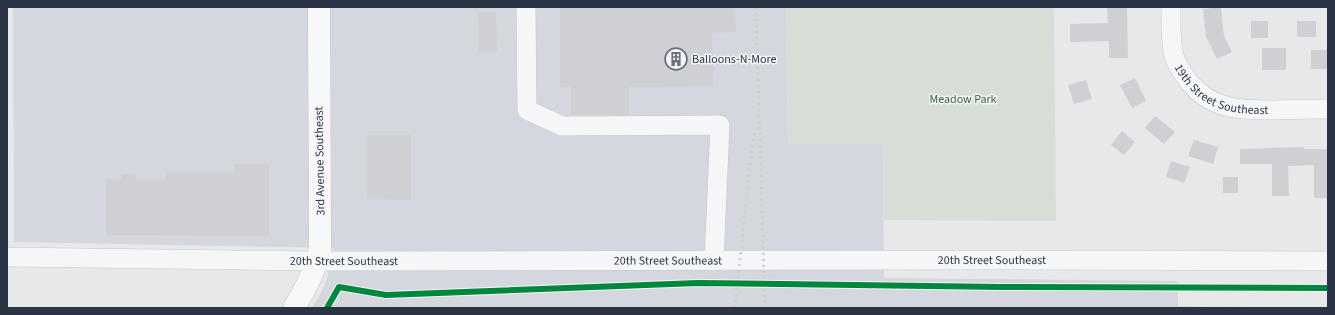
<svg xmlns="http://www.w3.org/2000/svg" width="1335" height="315" font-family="'Source Sans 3',sans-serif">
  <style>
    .built { fill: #d4d7dd }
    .green { fill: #d6ded6 }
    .building { fill: #ced0d3 }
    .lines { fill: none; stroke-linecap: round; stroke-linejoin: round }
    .minor-casing { stroke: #c4c6c8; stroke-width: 20 }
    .major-casing { stroke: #c2c5c8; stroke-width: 23 }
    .minor { stroke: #f5f6f7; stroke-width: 19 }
    .major { stroke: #f8f8f8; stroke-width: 22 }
    .rail { stroke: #cecfd2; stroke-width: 3; stroke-dasharray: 2 4; stroke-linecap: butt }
    .cycleway-casing { stroke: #f4f6f9; stroke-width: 8 }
    .cycleway { stroke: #00873e; stroke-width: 6 }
    .labels { text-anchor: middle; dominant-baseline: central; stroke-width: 3; stroke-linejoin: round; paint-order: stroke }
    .poi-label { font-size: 12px; fill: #2b3445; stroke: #f4f6f9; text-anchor: start }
    .street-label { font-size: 12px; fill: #2b3445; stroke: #f4f6f9 }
    .park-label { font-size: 12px; fill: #3f6138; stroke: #f4f6f9 }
  </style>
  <rect width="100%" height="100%" fill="#e6e8ea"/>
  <polygon class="built" points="13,7 786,7 788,144 883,143 884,278 1178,281 1178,308 312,308 325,285 334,248 14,242"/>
  <g class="green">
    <polygon points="786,7 1054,7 1056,221 884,220 883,143 788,144"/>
    <polygon points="1178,306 1328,308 1178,308"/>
  </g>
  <g class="building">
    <polygon points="560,7 735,7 736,32 712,33 713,86 629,87 629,115 571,115 571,87 560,87"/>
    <polygon points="1107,7 1127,7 1128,58 1109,58 1109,41 1070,42 1070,24 1108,23"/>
    <polygon points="1221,7 1224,36 1232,52 1217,59 1206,37 1203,9"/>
    <polygon points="478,12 496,12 497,51 479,51"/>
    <rect x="1251" y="21" width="17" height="17"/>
    <rect x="1297" y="21" width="19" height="16"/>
    <rect x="1262" y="48" width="24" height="22"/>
    <rect x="1311" y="50" width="17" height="19"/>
    <polygon points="1135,78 1146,101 1132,108 1120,85"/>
    <polygon points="1086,80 1092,99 1074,104 1068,85"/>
    <polygon points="1155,116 1175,132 1164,144 1145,128"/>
    <polygon points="1122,131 1135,142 1124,155 1111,145"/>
    <polygon points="367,135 411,135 411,200 367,199"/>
    <polygon points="1194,140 1218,147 1213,164 1188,156"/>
    <polygon points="1304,147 1304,149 1328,149 1328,198 1314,198 1314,165 1288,166 1289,196 1272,196 1272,164 1240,164 1240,149"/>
    <polygon points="1171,161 1190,167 1184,183 1166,177"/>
    <polygon points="234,164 269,164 269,236 106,235 106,179 121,179 121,174 136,174 136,179 166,179 166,173 234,173"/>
    <rect x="1223" y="177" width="15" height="16"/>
  </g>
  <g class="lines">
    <g class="minor-casing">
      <g id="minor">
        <polyline points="526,7 527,110 562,126 720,125 714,261"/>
        <path id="s1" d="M 1171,7 C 1171,23 1170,40 1174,56 C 1177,66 1183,74 1189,82 C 1213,111 1242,110 1276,110 C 1293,109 1311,109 1328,109"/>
        <path id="s2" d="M 7,257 L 318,261 L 1001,260 L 1328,261"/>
      </g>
    </g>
    <g class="major-casing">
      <path id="major" d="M 294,308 C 305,289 316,270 320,248 L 319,7"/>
    </g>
    <use href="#minor" class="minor"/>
    <use href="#major" class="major"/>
    <g class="rail">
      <polyline points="756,7 765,308"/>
      <polyline points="735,308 750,162 755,131"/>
    </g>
    <g class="cycleway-casing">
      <polyline id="cycleway" points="327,308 339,287 386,295 698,283 1002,287 1328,288"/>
    </g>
    <use href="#cycleway" class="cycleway"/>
  </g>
  <defs>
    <g id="building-ring" transform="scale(1.15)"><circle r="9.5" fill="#f4f6f9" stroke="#6c737f" stroke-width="1.5"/><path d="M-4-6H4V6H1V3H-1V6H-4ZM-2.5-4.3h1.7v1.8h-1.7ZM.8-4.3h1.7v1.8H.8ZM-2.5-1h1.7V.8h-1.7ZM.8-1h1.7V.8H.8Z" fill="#6c737f"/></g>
  </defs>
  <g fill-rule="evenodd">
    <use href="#building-ring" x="676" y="59"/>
  </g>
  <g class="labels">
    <g class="poi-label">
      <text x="692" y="59">Balloons-N-More</text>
    </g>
    <g class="street-label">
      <text stroke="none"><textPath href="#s1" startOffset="113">19th Street Southeast</textPath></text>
      <text transform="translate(320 161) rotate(-91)">3rd Avenue Southeast</text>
      <text stroke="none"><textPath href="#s2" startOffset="337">20th Street Southeast</textPath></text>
      <text stroke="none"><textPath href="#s2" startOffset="661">20th Street Southeast</textPath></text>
      <text stroke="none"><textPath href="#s2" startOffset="985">20th Street Southeast</textPath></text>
    </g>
    <g class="park-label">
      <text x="963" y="99">Meadow Park</text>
    </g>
  </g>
  <rect width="1335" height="315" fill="none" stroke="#2b3445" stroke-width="16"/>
</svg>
